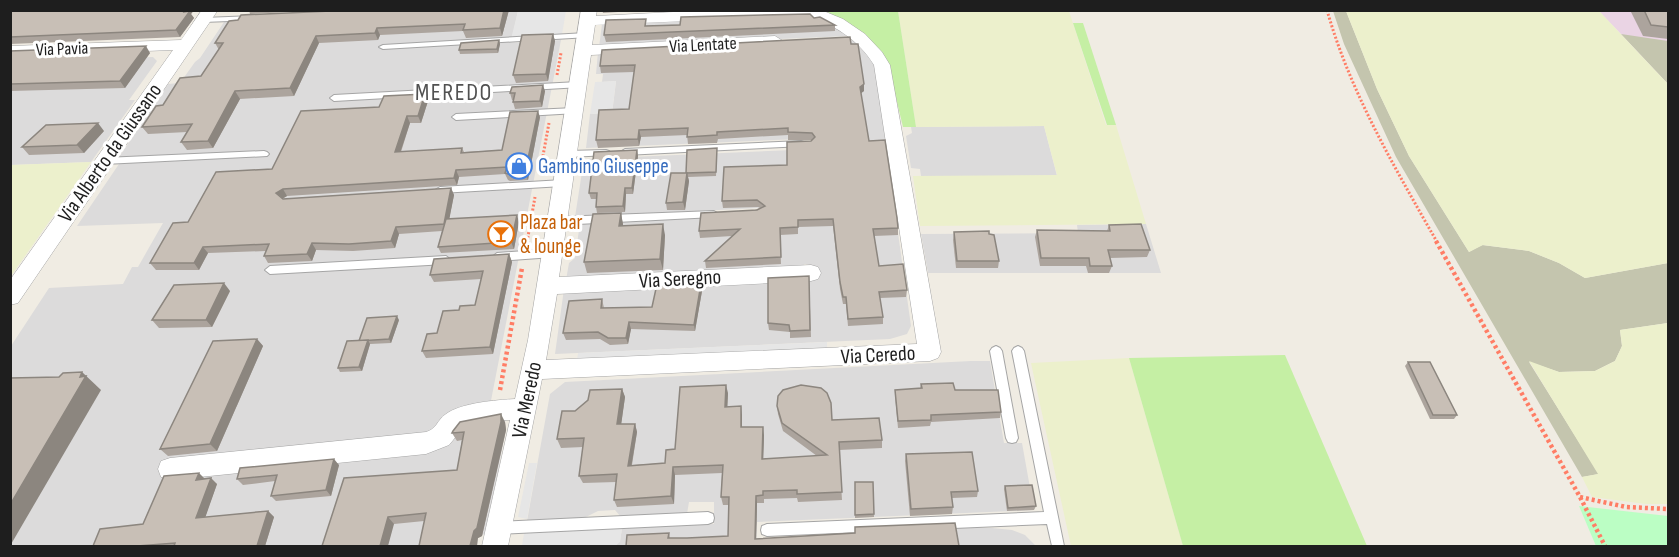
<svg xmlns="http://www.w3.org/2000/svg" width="1679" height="557" font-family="'Sofia Sans Condensed',sans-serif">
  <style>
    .residential { fill: #dcdbdb }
    .industrial { fill: #ead4e4 }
    .construction { fill: #c4c5ae }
    .farmland { fill: #ecf0cc }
    .grass { fill: #c5efa4 }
    .park { fill: #bbfec4 }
    .parking { fill: #e6e6e6 }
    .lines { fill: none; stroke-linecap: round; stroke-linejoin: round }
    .service-casing { stroke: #a5a5a5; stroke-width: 2 }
    .minor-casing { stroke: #a5a5a5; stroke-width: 1 }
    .path-far1 { stroke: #ff7d65; stroke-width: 3; stroke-dasharray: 2 2; stroke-linecap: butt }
    .path { stroke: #ff7d65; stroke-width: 4.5; stroke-dasharray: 3 3; stroke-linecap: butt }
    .service { fill: #fff; fill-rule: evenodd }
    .minor { fill: #fff; fill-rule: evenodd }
    .wall { fill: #aca49d }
    .shaded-wall { fill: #8c867f }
    .building { fill: #c8bfb6; stroke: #8c867f; stroke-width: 1.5 }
    .labels { text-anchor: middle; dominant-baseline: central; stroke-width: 6; stroke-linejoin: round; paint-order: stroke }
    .far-street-label { font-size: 18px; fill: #1e1e1e; stroke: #fff }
    .street-label { font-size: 21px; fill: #1e1e1e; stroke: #fff }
    .shop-label { font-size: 21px; fill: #366cbe; stroke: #fff; text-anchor: start }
    .food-label { font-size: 21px; fill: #c56008; stroke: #fff; text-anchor: start }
    .quarter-label { font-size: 24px; letter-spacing: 1.5px; fill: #515151; stroke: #fff }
  </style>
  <rect width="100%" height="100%" fill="#f0ece3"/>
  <g class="residential">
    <polygon points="374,10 518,11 511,43 561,40 488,416 506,415 504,429 506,430 486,533 478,538 477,546 11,546 11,346 49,288 123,284 132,267 138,267 163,223 77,226 119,164 126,164 128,160 130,157 119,157 168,84 180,83 195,62 200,58 224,22 351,16"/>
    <polygon points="813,14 849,36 599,47 602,24"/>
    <polygon points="855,40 875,60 889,169 892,170 896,190 892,190 911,326 907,334 890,339 555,354 564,289 817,267 805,264 795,269 566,280 569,263 575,258 580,223 759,214 759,208 575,217 584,159 816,149 816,141 807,137 800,139 586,148 590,114 612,113 616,81 602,82 603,74 596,74 598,52"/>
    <polygon points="153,57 157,61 129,100 135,100 91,162 11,165 10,61"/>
    <polygon points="1044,126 1057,176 921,176 920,169 911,168 906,136 912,133 911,127"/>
    <polygon points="1146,224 1161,273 928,273 921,234 1078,233 1077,225"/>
    <polygon points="971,361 990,361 1004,443 1022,443 1034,510 757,522 756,546 954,528 992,528 1012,530 1025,535 1036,546 615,546 620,541 622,528 714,524 714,502 689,502 687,514 621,517 615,510 598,511 584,518 527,521 550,394 565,382"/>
  </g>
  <polygon class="industrial" points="1599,11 1668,11 1668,84 1621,34"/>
  <g class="construction">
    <polygon points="1333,11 1346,11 1377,89 1409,156 1469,252 1482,245 1529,251 1559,263 1585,278 1668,263 1668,323 1620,330 1622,346 1615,361 1595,371 1559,372 1529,362 1599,474 1582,477 1396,157 1344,44"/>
    <polygon points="1621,34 1668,41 1668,84"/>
  </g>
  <g class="farmland">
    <polygon points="898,11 1069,11 1106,125 1116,125 1146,224 920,226 913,176 1057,175 1044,126 916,127"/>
    <polygon points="1346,11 1599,11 1668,84 1668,263 1585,278 1559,263 1529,251 1483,245 1469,252 1409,156 1377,89"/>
    <polygon points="91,162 11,276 11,165"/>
    <polygon points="1668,323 1668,504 1646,504 1592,497 1582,477 1598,474 1529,361 1559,372 1595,371 1615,361 1622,346 1620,330"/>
    <polygon points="1129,358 1183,546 1071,546 1031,363"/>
  </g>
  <g class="grass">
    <polygon points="827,11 898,11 916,127 903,127 891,77"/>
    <polygon points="1073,23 1083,23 1116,125 1107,125"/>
    <polygon points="1285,355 1367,546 1183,546 1129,358"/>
  </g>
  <polygon class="park" points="1579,506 1668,516 1668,546 1596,546"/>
  <g class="parking">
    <polygon points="518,11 566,11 561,40 510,43"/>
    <polygon points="616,81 612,113 590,114 595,82"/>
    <polygon points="827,342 827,348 577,360 578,353"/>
    <polygon points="529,463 537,463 527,519 518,517"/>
    <polygon points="622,528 620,542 615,546 522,546 524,533"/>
  </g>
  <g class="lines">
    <g class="service-casing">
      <g id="service">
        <polygon points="254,16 257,16 257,20 203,22 199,20 203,18"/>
        <polygon points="586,33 590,35 589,37 383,49 379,47 383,45"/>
        <polygon points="578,82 582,85 581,87 334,101 330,98 334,95"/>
        <polygon points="574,108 578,111 577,113 456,120 452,117 456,114"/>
        <polygon points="801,141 804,142 806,144 804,146 625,155 620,152 625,149"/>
        <polygon points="606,150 609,151 611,153 609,155 568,157 563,154 568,151"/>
        <polygon points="264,151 267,152 269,154 267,156 104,164 99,161 104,158"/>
        <polygon points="563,180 568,183 563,186 440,193 435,190 440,187"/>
        <polygon points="714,211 719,214 714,217 558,225 553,221 558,217"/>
        <polygon points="553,249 558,253 553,257 497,261 492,257 497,253"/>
        <polygon points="446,256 451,260 446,264 270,274 265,270 270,266"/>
        <polygon points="996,346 1000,348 1002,351 1018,438 1016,442 1012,443 1008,442 1006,438 990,351 992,348"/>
        <polygon points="1018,346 1022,348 1024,351 1064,546 1052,546 1047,524 767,536 762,534 761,530 762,526 767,524 1044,512 1012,351 1014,348"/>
        <polygon points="708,512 713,514 714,518 713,522 708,524 499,534 494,532 493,528 494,524 499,522"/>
      </g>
    </g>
    <g class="minor-casing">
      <g id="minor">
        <polygon points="202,10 218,10 18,303 10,305 10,280 173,50 10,56 10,46 181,40"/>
        <path d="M 581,10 L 597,10 L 596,16 L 712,10 L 821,10 L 843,19 L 865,34 L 882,52 L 890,65 L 941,352 L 938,358 L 930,361 L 542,379 L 508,546 L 482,546 L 510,420 L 496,420 L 463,428 L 449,445 L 426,454 L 170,480 L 161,477 L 158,469 L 161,461 L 170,458 L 426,432 C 437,429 437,420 446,414 C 461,403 496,400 515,399 L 528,340 ZM 803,16 C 832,22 859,40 874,65 L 917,344 L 546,360 L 557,294 L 811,281 L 818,279 L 821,273 L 818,267 L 811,265 L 559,277 L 591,55 L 775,46 L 783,41 L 775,36 L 592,45 L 595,25 Z"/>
      </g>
    </g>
    <g class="path-far1">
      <path d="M 1327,10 C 1350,92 1395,168 1437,242"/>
      <polyline points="557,75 561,53"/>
      <polyline points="540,172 549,123"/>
      <polyline points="527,242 535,197"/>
    </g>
    <g class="path">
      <polyline points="1436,241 1580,497 1605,546"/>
      <polyline points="527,243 527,241"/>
      <polyline points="500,390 522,268"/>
      <polyline points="1580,497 1626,507 1668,509"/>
    </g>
    <use href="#service" class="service"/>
    <use href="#minor" class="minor"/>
  </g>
  <g class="wall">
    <polygon points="10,10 194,10 191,14 194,18 180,37 10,44"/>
    <polygon points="249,10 327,10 250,14"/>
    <polygon points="353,10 509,10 502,36 466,38 463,31 380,35 378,40 319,43 294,96 240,99 213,148 187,150 181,142 187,132 148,134 142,127 163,105 201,76 219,50 215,43"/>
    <polygon points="602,10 648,10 603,13"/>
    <polygon points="1633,10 1668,10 1668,39 1643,36 1631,12"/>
    <polygon points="814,18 835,25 835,31 606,42 604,35 647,26"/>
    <polygon points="553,34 555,41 548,81 516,83 513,75"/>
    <polygon points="499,40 500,44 498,53 460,54 459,50"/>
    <polygon points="851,44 864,84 864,91 861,93 869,141 898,228 898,235 874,236 879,266 907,290 906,297 880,298 883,317 883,324 848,326 846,304 843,304 840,289 833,226 798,227 798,234 780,235 781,264 706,268 705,261 732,236 700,238 699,231 760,208 758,207 723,208 722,201 787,165 812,140 788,140 788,135 718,139 717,143 688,144 687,135 641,137 639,146 598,148 596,140 629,109 634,72 601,73 600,66"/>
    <polygon points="10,51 150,53 125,88 10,91"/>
    <polygon points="545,91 542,107 515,109 513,102 513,100 512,100 510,93"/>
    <polygon points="428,101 421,123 410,123 401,152 462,148 464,152 502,150 540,117 528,180 510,181 508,180 505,174 459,177 457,185 287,196 282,199 451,188 454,195 449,219 519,222 514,249 441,253 438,247 442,231 399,234 395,248 353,251 316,250 312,261 268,263 264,256 266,251 208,253 199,270 156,270 150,263 188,222 272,169 379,107"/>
    <polygon points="104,131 84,153 29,155 22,147"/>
    <polygon points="637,150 638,156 633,194 626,194 625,212 597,213 596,207 596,199 591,199 589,193"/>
    <polygon points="717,153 716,176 688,177 689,181 685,210 667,210 666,203 686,173"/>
    <polygon points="621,213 623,226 665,235 663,270 587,273 584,262"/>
    <polygon points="1109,225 1150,250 1147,257 1110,258 1112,266 1109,273 1088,273 1086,266 1040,266 1035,237 1037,230 1107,231"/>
    <polygon points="954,232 999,261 998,268 956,268 953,240"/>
    <polygon points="509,254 512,262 493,354 426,358 422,351 437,333 459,310 475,305 481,279 434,282 430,275"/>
    <polygon points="809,276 811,337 790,338 790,332 769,330 768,323"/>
    <polygon points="701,284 702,291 695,331 631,329 628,344 610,345 600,339 566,340 563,333 602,299 604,308 652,307"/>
    <polygon points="230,291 212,327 159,328 152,320"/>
    <polygon points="399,320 391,343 370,344 362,371 340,372 338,368 359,341"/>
    <polygon points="257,339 263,346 217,451 168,456 160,449"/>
    <polygon points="1408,362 1457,415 1454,419 1430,419 1405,366"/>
    <polygon points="921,384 955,390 1001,412 1000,418 931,422 930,426 898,428 895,396 895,390 920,388"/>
    <polygon points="622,389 625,397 621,424 635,424 637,432 632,465 665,463 675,449 728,393 727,407 742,415 742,427 764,435 763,459 817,456 783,431 778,414 777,406 832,420 882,440 882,448 839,450 842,500 798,502 797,498 764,499 764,503 757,503 756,539 959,546 626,546 669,533 670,538 687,538 728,536 729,505 723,505 721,497 722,473 675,475 674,504 617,507 614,500 616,482 583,483 579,476 583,447 561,448 557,439 575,411"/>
    <polygon points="505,422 506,430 482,536 478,538 424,521 394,524 322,546 457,470 462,440 457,441 452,433"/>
    <polygon points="906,454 978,491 977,497 952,498 953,507 952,514 910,516 905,461"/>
    <polygon points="339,465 331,496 276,501 271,496 275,481 243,485 237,479"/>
    <polygon points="205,479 217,484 205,517 268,511 274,517 265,546 93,546 143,524"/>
    <polygon points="855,482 873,482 874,517 855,518"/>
    <polygon points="1005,486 1036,506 1034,510 1007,511 1004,489"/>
  </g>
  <g class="shaded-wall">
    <polygon points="185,10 194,10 191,14 194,18 180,37 176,30"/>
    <polygon points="504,10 509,10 502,36 500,28"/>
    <polygon points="377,28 380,35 378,40 375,33"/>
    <polygon points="553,34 555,41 548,81 546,74"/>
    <polygon points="316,36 319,43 294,96 290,88"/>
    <polygon points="499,40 500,44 498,53 497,49"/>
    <polygon points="146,46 150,53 125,88 120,81"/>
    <polygon points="864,84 864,91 860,94 860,87"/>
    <polygon points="543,85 545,91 542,107 540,101"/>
    <polygon points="235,91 240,99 213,148 208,141"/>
    <polygon points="425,94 428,101 421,123 418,116"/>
    <polygon points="538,111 540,117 528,180 525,173"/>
    <polygon points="407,116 410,123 398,159 395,152"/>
    <polygon points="98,123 104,131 84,153 77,145"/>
    <polygon points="639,130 641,137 639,146 638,139"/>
    <polygon points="637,150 638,156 633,194 632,188"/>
    <polygon points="456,170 459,177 457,185 454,178"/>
    <polygon points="687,173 689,181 685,210 683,202"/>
    <polygon points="451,188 454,195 447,231 444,224"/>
    <polygon points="625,188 626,194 625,212 623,206"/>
    <polygon points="283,189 287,196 280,200 276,193"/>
    <polygon points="621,213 623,224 622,237 619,226"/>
    <polygon points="517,215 519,222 514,249 511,242"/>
    <polygon points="663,224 665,235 663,270 660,259"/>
    <polygon points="396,227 399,234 395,248 391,241"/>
    <polygon points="312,243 316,250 312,261 307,254"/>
    <polygon points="203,247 208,253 199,270 194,263"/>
    <polygon points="509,254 512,262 493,354 490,347"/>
    <polygon points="224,283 230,291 212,327 206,320"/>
    <polygon points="701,284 702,291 695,331 694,325"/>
    <polygon points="397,316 399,320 391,343 389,339"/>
    <polygon points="629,322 631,329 628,344 626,338"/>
    <polygon points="257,339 263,346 217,451 210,444"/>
    <polygon points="368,340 370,344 362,371 359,367"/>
    <polygon points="82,372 101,390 10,546 10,505"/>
    <polygon points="726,385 728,393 727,416 725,407"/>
    <polygon points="622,389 625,397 620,433 617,424"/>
    <polygon points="741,406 742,415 742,435 741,427"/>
    <polygon points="501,414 505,422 506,430 482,536 478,538 477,546 470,546"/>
    <polygon points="635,424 637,432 630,474 628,466"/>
    <polygon points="763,427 764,435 763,467 762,459"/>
    <polygon points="334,459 339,465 331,496 326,490"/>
    <polygon points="673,467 675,475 674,504 671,496"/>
    <polygon points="199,473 205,479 196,480"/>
    <polygon points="211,478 217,484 203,524 196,518"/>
    <polygon points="756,496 757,503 756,546 755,539"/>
    <polygon points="268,511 274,517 265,546 257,546"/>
    <polygon points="388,517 394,524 388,546 380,546"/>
  </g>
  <g class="building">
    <polygon points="10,10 185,10 184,12 190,11 176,30 10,37"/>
    <polygon points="353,10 504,10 500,28 463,30 465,24 377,28 375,33 316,36 290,88 235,91 208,141 181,142 192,124 142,127 156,106 163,105 180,78 201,76 223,43 215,43 229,21 238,20 241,15"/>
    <polygon points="1644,10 1668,10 1668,27 1651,25"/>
    <polygon points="810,14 814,18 820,17 835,25 604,35 606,20 646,19 645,26 680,25 681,17"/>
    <polygon points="553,34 546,74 513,75 522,35"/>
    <polygon points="850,37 851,44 858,44 864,84 860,87 869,141 885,140 897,218 898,228 873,229 879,266 903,264 907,290 879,292 883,317 848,319 846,297 843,297 840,282 833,219 798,220 798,227 780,228 781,257 705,261 740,229 699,231 701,213 757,210 765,206 757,200 722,201 724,167 787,165 787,142 811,141 815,137 812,133 788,132 788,128 717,132 717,135 687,137 688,128 639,130 638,139 596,140 599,110 629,109 635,65 600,66 602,50"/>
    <polygon points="499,40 497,49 459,50 461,43"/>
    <polygon points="146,46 120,81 10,84 10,51"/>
    <polygon points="543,85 540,101 513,102 515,93 510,93 512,87"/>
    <polygon points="425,94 418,116 407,116 395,152 462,148 461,153 502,150 510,112 538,111 525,173 508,174 505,173 507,167 456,170 454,178 283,189 276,193 283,199 451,188 444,224 396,227 391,241 349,244 312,243 307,254 264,256 269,244 203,247 194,263 150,263 173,223 188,222 216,172 272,169 301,111 379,107 384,96"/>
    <polygon points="98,123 77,145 22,147 46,125"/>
    <polygon points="717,148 716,172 686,173 687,150"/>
    <polygon points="637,150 632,188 625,188 623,206 596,207 597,193 589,193 594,152"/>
    <polygon points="671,173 687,173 683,202 666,203"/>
    <polygon points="621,213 619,226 663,224 660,259 584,262 593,214"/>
    <polygon points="517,215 511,242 438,247 446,219"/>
    <polygon points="1141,224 1150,250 1108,250 1112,266 1090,266 1089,258 1041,258 1037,230 1110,231 1109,225"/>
    <polygon points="989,231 989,234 994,235 999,261 957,261 954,232"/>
    <polygon points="509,254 490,347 422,351 427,334 437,333 443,311 459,310 460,306 475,305 483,271 430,275 434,259"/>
    <polygon points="809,276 810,330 790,331 789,325 768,323 768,278"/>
    <polygon points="224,283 206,320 152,320 174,285"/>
    <polygon points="657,284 701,284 694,325 629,322 626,338 608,338 598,332 563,333 569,301 602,299 601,308 652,307"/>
    <polygon points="397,316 389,339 359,341 367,318"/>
    <polygon points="257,339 210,444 160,449 213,341"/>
    <polygon points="368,340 359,367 338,368 347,341"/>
    <polygon points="1408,362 1430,362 1457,415 1433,415"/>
    <polygon points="82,372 80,377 86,376 10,505 10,378 59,377 63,373"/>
    <polygon points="953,383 955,390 998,390 1001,412 931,415 931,420 898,421 895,390 922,388 921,384"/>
    <polygon points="726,385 725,407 741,406 741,427 763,427 762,459 827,455 782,423 777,406 778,396 783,390 801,385 821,388 827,393 831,403 832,420 879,418 882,440 839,442 842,492 797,494 797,490 763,491 763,495 756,496 755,539 855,533 855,527 955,523 959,546 626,546 627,535 669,533 668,538 687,538 728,536 729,497 721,497 723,465 673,467 671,496 614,500 617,474 579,476 584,438 557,439 562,411 575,411 588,400 590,390 622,389 617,424 635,424 628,466 665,463 666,450 675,449 680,387"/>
    <polygon points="501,414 501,422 477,528 474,531 470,546 419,546 426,513 388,517 380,546 322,546 344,478 457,470 464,432 452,433 453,431 460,422"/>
    <polygon points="972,452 978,491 951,492 953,507 911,509 906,454"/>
    <polygon points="334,459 326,490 271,496 277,475 237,479 240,468"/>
    <polygon points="199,473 196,480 211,478 196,518 268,511 257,546 174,546 175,543 137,546 93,546 100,529 143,524 164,476"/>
    <polygon points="855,482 873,482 874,514 855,515"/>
    <polygon points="1032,485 1036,506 1008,508 1005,486"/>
  </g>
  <defs>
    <g id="shop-ring" transform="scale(1.35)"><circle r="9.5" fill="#fff" stroke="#3f7fe0" stroke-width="1.5"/><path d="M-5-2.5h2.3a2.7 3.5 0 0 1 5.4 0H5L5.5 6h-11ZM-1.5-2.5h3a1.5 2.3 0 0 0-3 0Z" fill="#3f7fe0"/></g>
    <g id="bar-ring" transform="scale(1.35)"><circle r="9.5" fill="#fff" stroke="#e8710a" stroke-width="1.5"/><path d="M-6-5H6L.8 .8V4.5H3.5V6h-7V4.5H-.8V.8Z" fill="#e8710a"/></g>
  </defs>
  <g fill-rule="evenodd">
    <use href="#shop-ring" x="519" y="166"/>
    <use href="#bar-ring" x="501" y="234"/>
  </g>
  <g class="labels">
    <g class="far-street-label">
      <text transform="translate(703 45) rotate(-3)">Via Lentate</text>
      <text transform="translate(62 49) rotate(-2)">Via Pavia</text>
    </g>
    <g class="street-label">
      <text transform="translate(110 153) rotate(-55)">Via Alberto da Giussano</text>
      <text transform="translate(680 279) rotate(-3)">Via Seregno</text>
      <text transform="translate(878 355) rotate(-3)">Via Ceredo</text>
      <text transform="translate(527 400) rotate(-78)">Via Meredo</text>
    </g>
    <g class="shop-label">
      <text x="538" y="166">Gambino Giuseppe</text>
    </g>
    <g class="food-label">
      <text x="520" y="222">Plaza bar<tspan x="520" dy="24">&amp; lounge</tspan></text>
    </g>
    <g class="quarter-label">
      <text x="454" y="92">MEREDO</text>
    </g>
  </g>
  <rect width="1679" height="557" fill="none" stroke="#1e1e1e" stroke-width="24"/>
</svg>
